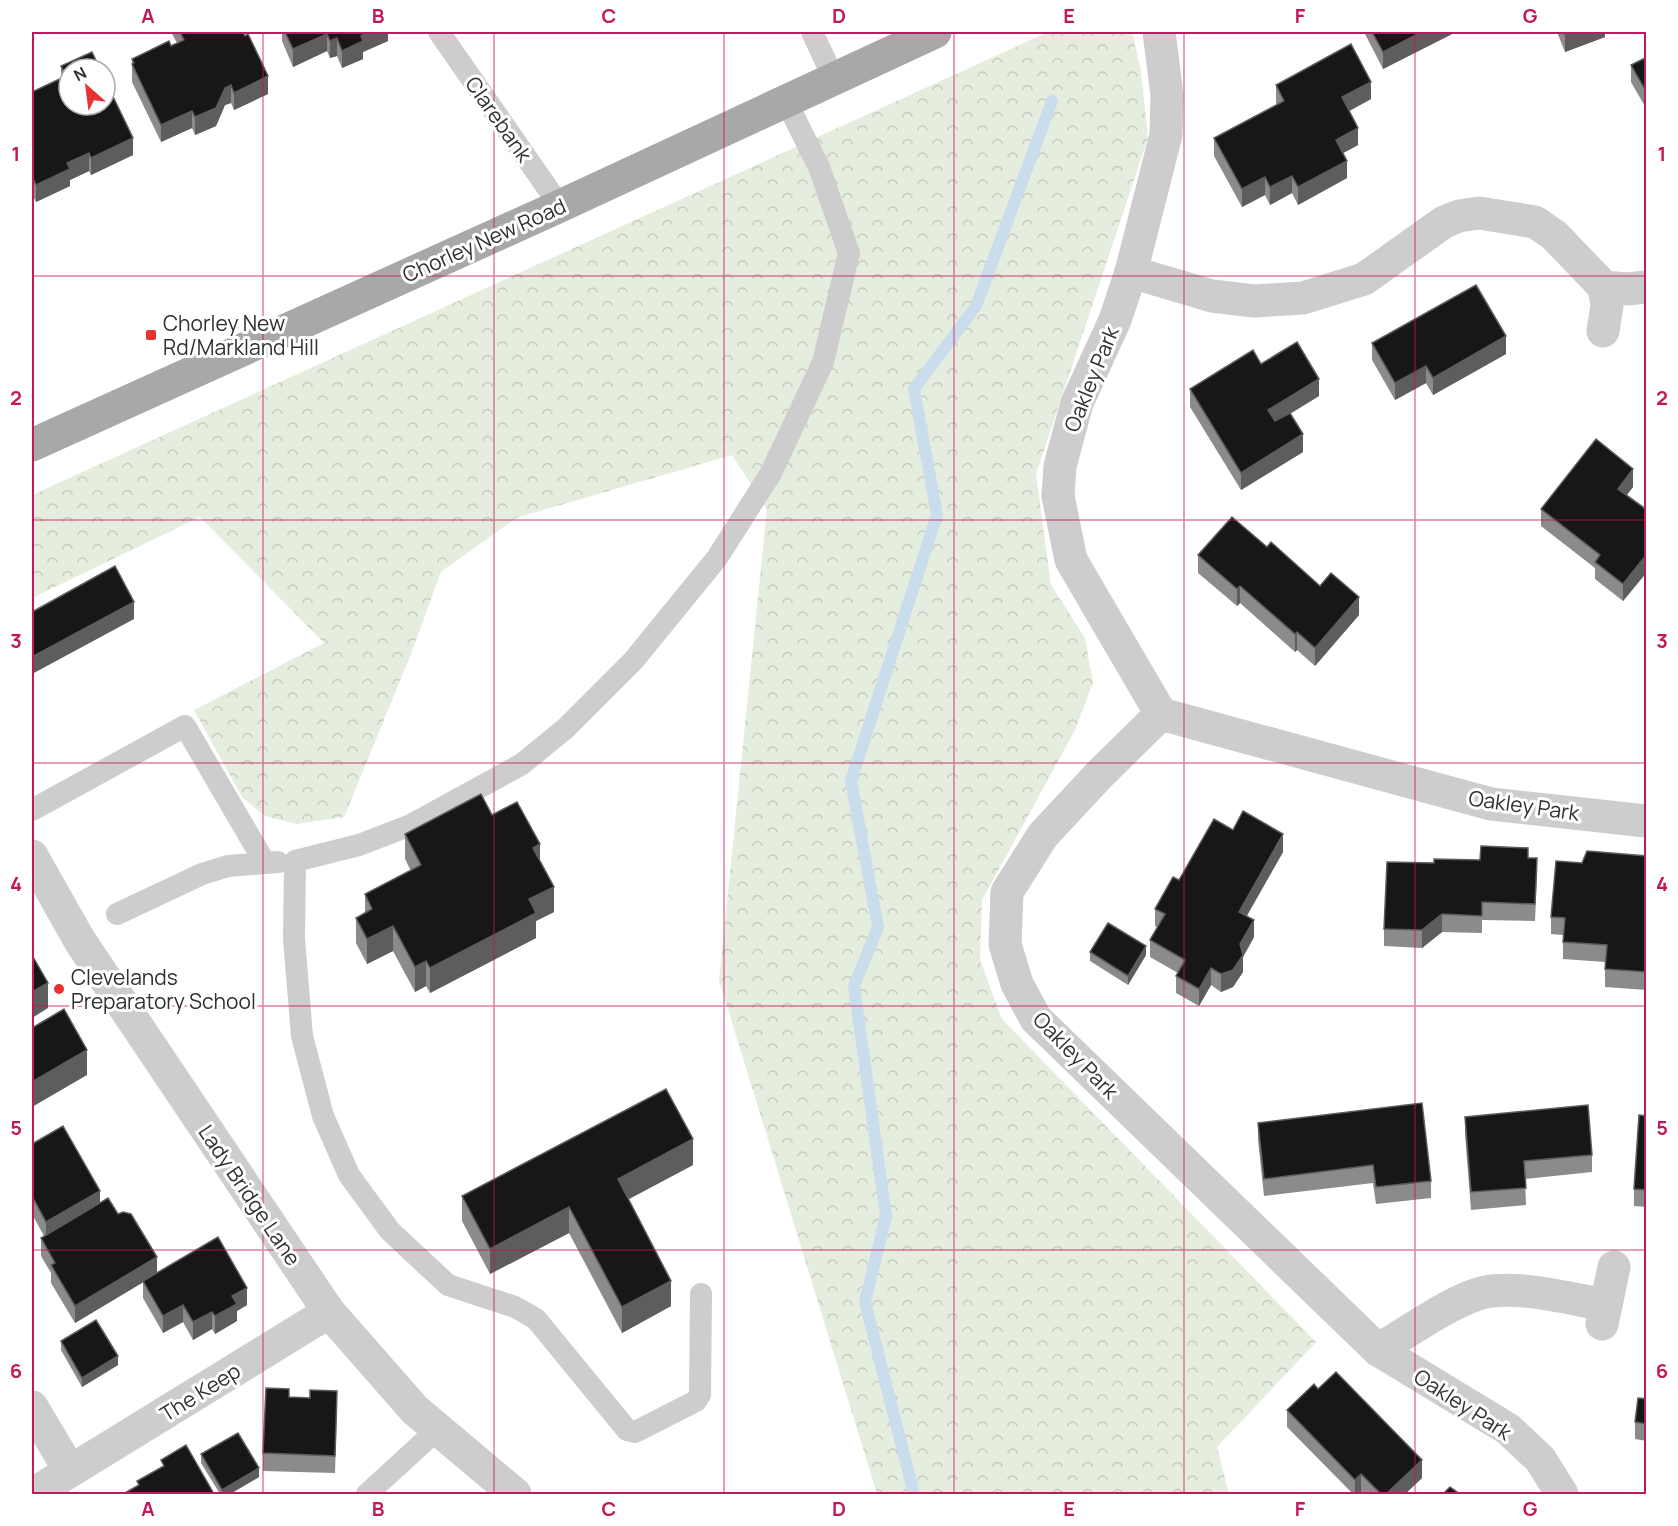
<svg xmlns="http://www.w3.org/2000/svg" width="1678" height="1526" font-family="Manrope,sans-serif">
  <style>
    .forest { fill: url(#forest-crowns) }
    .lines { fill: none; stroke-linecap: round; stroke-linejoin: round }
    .stream { stroke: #cadded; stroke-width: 12 }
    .lane { stroke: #cdcdcd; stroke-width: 22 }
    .street { stroke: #cdcdcd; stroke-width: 33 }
    .primary { stroke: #a8a8a8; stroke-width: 33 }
    .wall { fill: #8b8b8b }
    .shaded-wall { fill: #5d5d5d }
    .building { fill: #171717; stroke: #5d5d5d; stroke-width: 1.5 }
    .grid { fill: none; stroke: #c2185b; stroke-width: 1.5; stroke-opacity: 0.55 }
    .poi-dot { fill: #e83133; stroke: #fff; stroke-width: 2 }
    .labels { text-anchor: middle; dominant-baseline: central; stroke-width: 6; stroke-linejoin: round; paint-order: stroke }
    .street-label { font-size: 21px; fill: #303030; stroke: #fff }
    .poi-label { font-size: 21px; fill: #303030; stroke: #fff; text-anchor: start }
    .neatline { fill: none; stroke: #c2185b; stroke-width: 2 }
    .grid-label { font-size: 20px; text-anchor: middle; font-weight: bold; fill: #c2185b }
  </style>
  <defs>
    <pattern id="forest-crowns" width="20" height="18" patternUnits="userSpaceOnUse" patternTransform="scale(1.5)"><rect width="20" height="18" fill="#e5edde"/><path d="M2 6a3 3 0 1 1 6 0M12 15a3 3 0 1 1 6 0" fill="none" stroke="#c5ccbf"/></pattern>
  </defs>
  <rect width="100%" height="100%" fill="#fff"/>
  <polygon class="forest" points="1048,32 1132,32 1141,71 1148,138 1036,474 1051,585 1085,638 1093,683 1074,732 982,900 980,960 1002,1019 1316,1342 1217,1447 1229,1494 877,1494 719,980 767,509 732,455 516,518 441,572 411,654 344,817 297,824 265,816 242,797 194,710 324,643 200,517 32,598 32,495"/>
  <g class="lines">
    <polyline class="stream" points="914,1494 865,1302 886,1216 854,986 878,927 851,781 937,515 914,389 976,306 1052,101"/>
    <g class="lane">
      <polyline points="439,32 560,206"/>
      <polyline points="812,32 834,79"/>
      <polyline points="32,810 185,726 265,863"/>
      <polyline points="117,914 202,874 228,866 278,862"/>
      <polyline points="701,1294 700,1395 696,1401 635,1432 627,1430 536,1319 515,1307 448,1285 390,1231 349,1175 323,1116 302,1036 294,939 295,861 359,845 411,825 522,764 566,728 633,661 717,558 771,473 823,362 849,253 819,167 786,101"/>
      <polyline points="367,1494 438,1429"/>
    </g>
    <g class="street">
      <polyline points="1159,32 1167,95 1166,135 1131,272 1115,320 1077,403 1060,466 1058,496 1071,560 1161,714 1491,804 1646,821"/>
      <polyline points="1131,272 1212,296 1254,301 1303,298 1364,279 1444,222 1459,216 1479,213 1535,222 1554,235 1604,287 1628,289 1646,287"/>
      <polyline points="1603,331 1607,305 1604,287"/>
      <polyline points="1161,714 1100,774 1043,835 1007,892 1005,944 1017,984 1036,1019 1378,1350 1508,1429 1540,1459 1562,1494"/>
      <polyline points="32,856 80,941 329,1312 415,1410 515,1494"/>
      <polyline points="1602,1324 1614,1267"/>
      <path d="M 1378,1350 C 1407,1333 1460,1294 1492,1291 C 1527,1287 1571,1299 1606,1305"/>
      <polyline points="32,1407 70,1471"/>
      <polyline points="33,1494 329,1312"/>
    </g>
    <polyline class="primary" points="32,445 560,206 935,32"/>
  </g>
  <g class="wall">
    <polygon points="171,32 243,32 268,94 234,110 231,103 225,105 216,126 195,135 192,128 161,142 132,82 132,59 177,43"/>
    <polygon points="282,32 388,32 388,41 363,52 363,59 342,68 337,56 330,58 327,51 293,67 282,41"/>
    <polygon points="1364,32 1456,32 1383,69"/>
    <polygon points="1557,32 1605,32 1605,37 1565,52"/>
    <polygon points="1647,57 1647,110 1631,82 1631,65"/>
    <polygon points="61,66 133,155 91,175 89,171 70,180 70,186 36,202 32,194 32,92 61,78"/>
    <polygon points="1276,85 1371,99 1349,111 1358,145 1343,153 1347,178 1298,205 1292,193 1270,205 1265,195 1242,207 1214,156 1214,138 1277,105 1276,103"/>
    <polygon points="1647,133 1647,157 1644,152 1644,134"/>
    <polygon points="1372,343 1506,354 1433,395 1426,383 1395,400 1372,360"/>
    <polygon points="1190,389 1319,396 1290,414 1303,452 1241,490 1190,407"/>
    <polygon points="1633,487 1627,495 1647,510 1647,572 1623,601 1595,579 1595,568 1541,526 1541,509"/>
    <polygon points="1267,547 1359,615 1315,666 1297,650 1295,652 1240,603 1237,606 1198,573 1198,555"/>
    <polygon points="492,815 540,860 554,912 536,921 536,938 430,993 426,986 415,992 393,951 367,964 356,943 356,918 365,913 365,894 411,871 405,859 405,834"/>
    <polygon points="1233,830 1283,852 1247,916 1254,937 1243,957 1243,972 1233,987 1221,992 1211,985 1199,1006 1176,993 1176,976 1178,973 1150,957 1150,940 1157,927 1155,926 1155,909 1179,880"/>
    <polygon points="1647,856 1647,990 1605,987 1605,962 1563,959 1563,935 1551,934 1551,917 1582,863"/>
    <polygon points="1528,858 1537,875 1535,921 1482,920 1482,933 1442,932 1422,948 1384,946 1384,929 1434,863"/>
    <polygon points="1090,952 1146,955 1128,985 1090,961"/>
    <polygon points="1647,1116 1647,1207 1634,1206 1634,1189"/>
    <polygon points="1465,1117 1592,1155 1592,1172 1525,1179 1526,1205 1471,1210 1465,1134"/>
    <polygon points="1258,1123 1431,1181 1431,1198 1376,1204 1373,1183 1264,1196 1258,1140"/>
    <polygon points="32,1144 100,1203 157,1273 247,1305 237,1311 237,1321 215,1334 212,1329 193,1340 183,1322 163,1333 143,1298 143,1282 75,1323 51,1283 51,1273 41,1256 41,1238 44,1236 32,1214"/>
    <polygon points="693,1165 628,1199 671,1306 622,1333 569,1233 490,1274 462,1221 462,1196"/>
    <polygon points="61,1341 118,1365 82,1387 61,1350"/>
    <polygon points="289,1397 337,1408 335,1473 263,1471 263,1453"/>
    <polygon points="1647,1399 1647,1441 1635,1439 1635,1422"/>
    <polygon points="1287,1410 1422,1478 1405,1494 1364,1494 1361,1492 1358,1494 1353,1494 1287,1427"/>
    <polygon points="201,1454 259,1477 230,1494 220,1494 201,1463"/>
  </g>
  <g class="shaded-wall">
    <polygon points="370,32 388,32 388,41 363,52 363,59 342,68 342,51 361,36"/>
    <polygon points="1422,32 1456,32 1383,69 1383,52"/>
    <polygon points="1573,32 1605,32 1605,37 1565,52 1565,35"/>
    <polygon points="327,34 327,51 293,67 293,49"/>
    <polygon points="337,38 337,56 330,58 330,41"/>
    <polygon points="268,76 268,94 234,110 234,93"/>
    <polygon points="1371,82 1371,99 1342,115 1342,97"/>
    <polygon points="231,85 231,103 225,105 216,126 195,135 195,117 225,88"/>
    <polygon points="192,111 192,128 161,142 161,125"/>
    <polygon points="1358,128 1358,145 1336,157 1336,140"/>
    <polygon points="133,138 133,155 91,175 91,158"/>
    <polygon points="89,153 89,171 70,180 70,186 36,202 36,185 67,163"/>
    <polygon points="1347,161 1347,178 1298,205 1298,187"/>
    <polygon points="1292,176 1292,193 1270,205 1270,187"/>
    <polygon points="1265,177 1265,195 1242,207 1242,189"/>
    <polygon points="1506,336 1506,354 1433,395 1433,378"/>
    <polygon points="1426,366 1426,383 1395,400 1395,383"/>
    <polygon points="1319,379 1319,396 1268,427 1268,410"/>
    <polygon points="1303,434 1303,452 1241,490 1241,473"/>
    <polygon points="1633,469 1633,487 1618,506 1618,489"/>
    <polygon points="1647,554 1647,572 1623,601 1623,584"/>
    <polygon points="1240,586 1240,603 1237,606 1237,589"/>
    <polygon points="1359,597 1359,615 1315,666 1315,648"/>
    <polygon points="134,602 134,619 32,674 32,657"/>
    <polygon points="1297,632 1297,650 1295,652 1295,634"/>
    <polygon points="1283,834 1283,852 1239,929 1239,912"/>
    <polygon points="540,844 540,870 533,848"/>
    <polygon points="554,887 554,912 536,921 536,938 430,993 430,968 529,899"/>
    <polygon points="1442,914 1442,932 1422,948 1422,930"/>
    <polygon points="1254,920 1254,937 1243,957 1243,972 1233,987 1221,992 1221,974"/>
    <polygon points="393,926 393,951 367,964 367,939"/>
    <polygon points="1146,946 1146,955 1128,985 1128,976"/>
    <polygon points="426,961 426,986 415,992 415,967"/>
    <polygon points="1211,968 1211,985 1199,1006 1199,989"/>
    <polygon points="48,983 48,1008 32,1018 32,992"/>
    <polygon points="87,1050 87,1075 32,1107 32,1082"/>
    <polygon points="693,1139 693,1165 618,1205 618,1179"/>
    <polygon points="100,1191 100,1208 46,1239 46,1222"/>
    <polygon points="569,1207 569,1233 490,1274 490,1249"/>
    <polygon points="157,1257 157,1274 75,1323 75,1306"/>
    <polygon points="671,1281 671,1306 622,1333 622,1307"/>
    <polygon points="247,1288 247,1305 237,1311 237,1321 215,1334 215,1316 232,1296"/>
    <polygon points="183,1305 183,1322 163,1333 163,1316"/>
    <polygon points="212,1312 212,1329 193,1340 193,1322"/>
    <polygon points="118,1356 118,1365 82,1387 82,1378"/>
    <polygon points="1422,1460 1422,1478 1405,1494 1386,1494"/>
    <polygon points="259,1468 259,1477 230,1494 222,1494 222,1490"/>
    <polygon points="1361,1474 1361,1492 1358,1494 1355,1494 1355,1480"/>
  </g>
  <g class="building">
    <polygon points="180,32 243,32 245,36 248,34 268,76 234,93 231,85 225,88 216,108 195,117 192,111 161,125 132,64 134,63 132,59 169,41 171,46 184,40"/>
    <polygon points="285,32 370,32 361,36 363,41 342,51 337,38 330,41 327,34 293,49"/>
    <polygon points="1372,32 1422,32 1383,52"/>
    <polygon points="1564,32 1573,32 1565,35"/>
    <polygon points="1351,44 1371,82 1342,97 1358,128 1336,140 1347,161 1298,187 1292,176 1270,187 1265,177 1242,189 1214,138 1284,101 1276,85"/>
    <polygon points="92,52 100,69 69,69 69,105 105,105 105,80 133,138 91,158 89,153 67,163 70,169 36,185 32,176 32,92 66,76 61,66"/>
    <polygon points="1647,57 1647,93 1631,65"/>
    <polygon points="1476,285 1506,336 1433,378 1426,366 1395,383 1372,343"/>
    <polygon points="1297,342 1319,379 1268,410 1275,421 1290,413 1303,434 1241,473 1190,389 1253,350 1261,364"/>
    <polygon points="1596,439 1633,469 1618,489 1647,510 1647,554 1623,584 1595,562 1600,555 1541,509"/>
    <polygon points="1232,517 1267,547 1271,542 1320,586 1331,573 1359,597 1315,648 1297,632 1295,634 1240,586 1237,589 1198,555"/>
    <polygon points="115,566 134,602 32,657 32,612"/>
    <polygon points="481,794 492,815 517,802 540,844 533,848 554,887 529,899 536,913 430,968 426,961 415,967 393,926 367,939 356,918 372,909 365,894 421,865 405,834"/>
    <polygon points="1243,811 1283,834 1239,912 1254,920 1240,944 1243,955 1233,970 1221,974 1211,968 1199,989 1176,976 1185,960 1150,940 1165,914 1155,909 1173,877 1179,880 1214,819 1233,830"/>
    <polygon points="1481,846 1528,848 1528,858 1537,858 1535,904 1482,902 1482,916 1442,914 1422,930 1384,929 1387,862 1434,863 1434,859 1480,860"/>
    <polygon points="1587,851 1647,856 1647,972 1605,969 1607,945 1563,942 1565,918 1551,917 1556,861 1582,863"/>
    <polygon points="1108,923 1146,946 1128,976 1090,952"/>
    <polygon points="32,955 48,983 32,992"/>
    <polygon points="64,1009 87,1050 32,1082 32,1028"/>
    <polygon points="666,1089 693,1139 618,1179 671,1281 622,1307 569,1207 490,1249 462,1196"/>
    <polygon points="1422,1103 1431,1181 1376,1187 1373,1165 1264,1179 1258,1123"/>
    <polygon points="1588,1105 1592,1155 1524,1161 1526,1188 1471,1192 1465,1117"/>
    <polygon points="1639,1115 1647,1116 1647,1190 1634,1189"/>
    <polygon points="63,1126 100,1191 46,1222 32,1196 32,1144"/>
    <polygon points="108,1198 118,1214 123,1212 131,1214 157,1257 75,1306 51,1265 55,1263 41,1238"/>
    <polygon points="218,1237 247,1288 232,1296 237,1304 215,1316 212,1312 193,1322 183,1305 163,1316 143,1281"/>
    <polygon points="96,1320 118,1356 82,1378 61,1341"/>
    <polygon points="1336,1372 1422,1460 1386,1494 1381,1494 1361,1474 1355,1480 1287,1410 1314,1384 1318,1389"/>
    <polygon points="266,1388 289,1389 289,1397 310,1398 310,1390 337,1391 335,1456 263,1453"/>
    <polygon points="1638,1398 1647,1399 1647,1424 1635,1422"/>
    <polygon points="238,1433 259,1468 222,1490 201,1454"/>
    <polygon points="186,1445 214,1494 123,1494 139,1485 137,1481 164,1466 161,1460"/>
    <polygon points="1450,1487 1460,1494 1443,1494"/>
  </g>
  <path class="grid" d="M 263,32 L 263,1494M 494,32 L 494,1494M 724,32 L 724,1494M 954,32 L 954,1494M 1184,32 L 1184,1494M 1415,32 L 1415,1494M 32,276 L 1646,276M 32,520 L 1646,520M 32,763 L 1646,763M 32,1006 L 1646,1006M 32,1250 L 1646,1250"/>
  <g class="poi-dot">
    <rect x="145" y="329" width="12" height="12" rx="3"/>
    <circle cx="59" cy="989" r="6"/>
  </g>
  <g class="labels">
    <g class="street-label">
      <text transform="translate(499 119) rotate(55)">Clarebank</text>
      <text transform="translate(484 240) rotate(-24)">Chorley New Road</text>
      <text transform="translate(1091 379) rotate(-68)">Oakley Park</text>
      <text transform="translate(1524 805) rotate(8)">Oakley Park</text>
      <text transform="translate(1076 1055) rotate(46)">Oakley Park</text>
      <text transform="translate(250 1195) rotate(56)">Lady Bridge Lane</text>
      <text transform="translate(200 1392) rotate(-32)">The Keep</text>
      <text transform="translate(1463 1404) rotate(33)">Oakley Park</text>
    </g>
    <g class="poi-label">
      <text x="163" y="323">Chorley New<tspan x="163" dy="24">Rd/Markland Hill</tspan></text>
      <text x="71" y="977">Clevelands<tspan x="71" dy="24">Preparatory School</tspan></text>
    </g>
  </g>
  <rect width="1678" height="1526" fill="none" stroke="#ffffff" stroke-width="66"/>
  <g transform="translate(87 87) rotate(332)"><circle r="28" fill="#ffffff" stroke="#acacac" stroke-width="1.5"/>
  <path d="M0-4.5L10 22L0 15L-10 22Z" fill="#e83133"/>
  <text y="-9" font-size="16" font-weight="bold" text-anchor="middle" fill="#303030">N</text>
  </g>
  <rect x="33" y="33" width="1612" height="1460" class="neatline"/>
  <g class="grid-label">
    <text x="148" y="23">A</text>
    <text x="378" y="23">B</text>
    <text x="609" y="23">C</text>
    <text x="839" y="23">D</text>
    <text x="1069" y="23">E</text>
    <text x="1300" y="23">F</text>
    <text x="1530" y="23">G</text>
    <text x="16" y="161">1</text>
    <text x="1662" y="161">1</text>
    <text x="16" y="405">2</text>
    <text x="1662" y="405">2</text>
    <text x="16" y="648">3</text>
    <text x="1662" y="648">3</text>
    <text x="16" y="891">4</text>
    <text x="1662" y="891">4</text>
    <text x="16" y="1135">5</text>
    <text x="1662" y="1135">5</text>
    <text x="16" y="1378">6</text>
    <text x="1662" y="1378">6</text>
    <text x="148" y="1516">A</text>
    <text x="378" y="1516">B</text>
    <text x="609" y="1516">C</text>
    <text x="839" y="1516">D</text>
    <text x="1069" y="1516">E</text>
    <text x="1300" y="1516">F</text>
    <text x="1530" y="1516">G</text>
  </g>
</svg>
